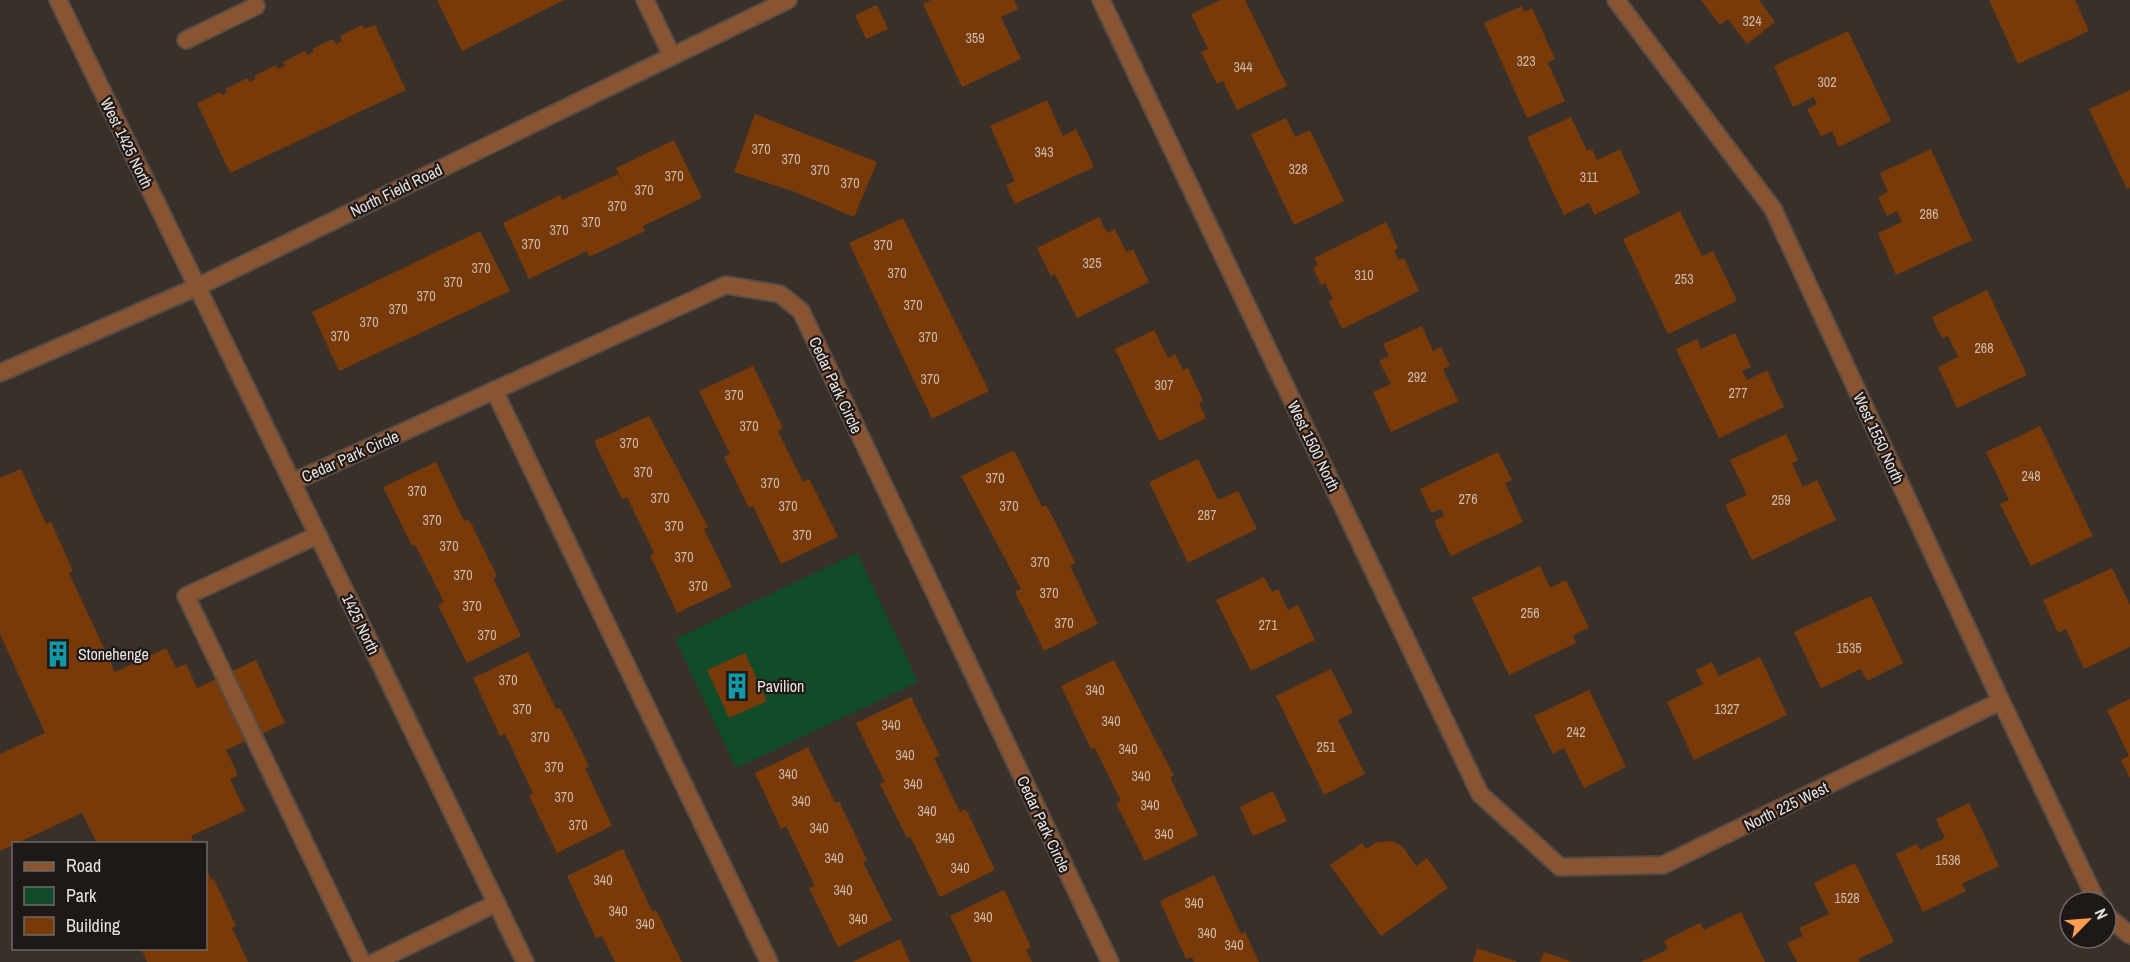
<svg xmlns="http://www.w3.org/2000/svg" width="2130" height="962" font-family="'Archivo Narrow',sans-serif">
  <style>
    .green { fill: #104c29 }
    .building { fill: #793a09 }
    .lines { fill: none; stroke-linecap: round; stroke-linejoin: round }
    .service-casing { stroke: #564c47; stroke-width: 20 }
    .minor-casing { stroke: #564c47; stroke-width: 20 }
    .tertiary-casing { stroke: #564c47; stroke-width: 20 }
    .service { stroke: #885431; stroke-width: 16 }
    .minor { stroke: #885431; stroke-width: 16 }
    .tertiary { stroke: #885431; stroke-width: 16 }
    .labels { text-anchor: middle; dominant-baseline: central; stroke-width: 4.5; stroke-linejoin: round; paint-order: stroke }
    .number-label { font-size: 14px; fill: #cdb8a9 }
    .street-label { font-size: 16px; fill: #e9e2de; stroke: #1e1916 }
    .poi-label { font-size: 16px; fill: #e9e2de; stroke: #1e1916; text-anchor: start }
  </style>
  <rect width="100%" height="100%" fill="#3a302a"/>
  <polygon class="green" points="857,553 918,682 736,768 675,639"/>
  <g class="building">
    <polygon points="437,0 564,0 462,51"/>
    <polygon points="931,0 1014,0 1018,9 1001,17 1021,59 962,87 923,4"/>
    <polygon points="1220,0 1245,0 1287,86 1237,110 1223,81 1217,84 1201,52 1208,49 1191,14"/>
    <polygon points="1701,0 1759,0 1775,22 1747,44 1728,19 1720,25"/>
    <polygon points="1989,0 2075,0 2089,31 2018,64"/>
    <polygon points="877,5 888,29 866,39 855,15"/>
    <polygon points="1522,6 1524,12 1532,8 1555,59 1548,63 1565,101 1527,118 1484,23"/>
    <polygon points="362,25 364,29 375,25 406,90 230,173 197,103 220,92 222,95 227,93 225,89 247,78 250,82 256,79 254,76 276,65 278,69 285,66 283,62 305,51 307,55 314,52 312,49 333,39 336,44 342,41 340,36"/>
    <polygon points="1848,31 1891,121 1839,147 1832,131 1821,136 1807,109 1817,104 1814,97 1793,107 1774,66"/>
    <polygon points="2130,90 2130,188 2127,189 2089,109"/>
    <polygon points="1047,100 1063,136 1076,129 1094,167 1015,204 1006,185 1015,181 990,126"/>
    <polygon points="755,114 877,162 854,217 795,192 734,172"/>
    <polygon points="1571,117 1587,151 1592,149 1597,160 1620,149 1640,193 1594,215 1589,203 1564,215 1527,137"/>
    <polygon points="1286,118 1295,137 1310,130 1344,201 1294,225 1251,134"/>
    <polygon points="674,140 702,198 643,226 645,231 589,257 587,251 529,279 503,223 560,195 562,200 618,174 627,191 616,168"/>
    <polygon points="1931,149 1972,240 1896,275 1878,233 1902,222 1897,211 1887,216 1878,197 1888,192 1880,173"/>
    <polygon points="1680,211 1702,256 1713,251 1737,301 1668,334 1623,239"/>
    <polygon points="1099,217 1107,233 1115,229 1126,252 1133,249 1149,282 1077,318 1055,274 1051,276 1037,248"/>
    <polygon points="903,218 989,391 932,419 849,243"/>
    <polygon points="1386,222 1398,248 1394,250 1399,260 1404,258 1419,291 1342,329 1329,301 1333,299 1325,283 1321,285 1313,268 1318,265 1314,258"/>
    <polygon points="480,231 510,291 339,371 312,312"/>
    <polygon points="1987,290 2027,375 1957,408 1938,367 1958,357 1948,336 1942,338 1932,317"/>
    <polygon points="1422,326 1433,351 1441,347 1450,366 1443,369 1458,401 1391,432 1373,392 1391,384 1379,361 1389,356 1383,344"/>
    <polygon points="1154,330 1168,358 1175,354 1183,370 1188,368 1203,401 1199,403 1206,418 1159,441 1115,349"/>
    <polygon points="1735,333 1751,367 1742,371 1747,380 1767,370 1784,407 1719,438 1676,349 1697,339 1701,349"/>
    <polygon points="753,366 783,428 778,431 803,482 809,479 838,537 781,564 753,506 749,508 724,457 730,454 699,391"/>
    <polygon points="649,416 708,527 704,529 732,587 677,613 650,555 654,553 627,497 622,499 594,441"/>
    <polygon points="2040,426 2093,536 2031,566 2000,504 2009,500 1986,452"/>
    <polygon points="1786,434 1798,460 1792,463 1803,487 1817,480 1836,520 1752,560 1725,505 1747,495 1730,460"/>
    <polygon points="1014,450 1042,507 1046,505 1061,533 1075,563 1070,566 1098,624 1044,651 1015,592 1021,589 961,476"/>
    <polygon points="1498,452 1512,480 1505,483 1523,522 1451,556 1434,521 1444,516 1441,509 1431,513 1420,489"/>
    <polygon points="1198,459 1218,500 1238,491 1257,529 1188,563 1149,482"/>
    <polygon points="436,462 464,521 469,519 497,576 493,578 521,636 467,663 438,605 444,602 415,545 412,546 383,487"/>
    <polygon points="21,469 46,524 51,522 73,571 69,573 115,672 166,648 176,668 186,664 197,688 256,660 285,723 226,750 238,775 230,779 245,811 191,836 194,843 97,843 82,813 0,851 0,754 45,733 0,634 0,478"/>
    <polygon points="1540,566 1550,588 1566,580 1589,628 1573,635 1576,643 1509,675 1472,598"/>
    <polygon points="2112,568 2130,605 2130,647 2084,669 2066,629 2058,633 2043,600"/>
    <polygon points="1264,577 1272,592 1278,589 1288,610 1298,605 1315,640 1251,671 1216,600"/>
    <polygon points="1871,596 1903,663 1867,681 1861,669 1821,688 1794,632"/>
    <polygon points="528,652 556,709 560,708 576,739 589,767 585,768 612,826 557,853 529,796 533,793 505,734 500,736 473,678"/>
    <polygon points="745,653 767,701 729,718 707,670"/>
    <polygon points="1760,657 1787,715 1694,760 1667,702 1703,684 1696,670 1712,662 1719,676"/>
    <polygon points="1114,660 1174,776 1170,777 1198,835 1145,861 1116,803 1121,801 1095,748 1091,749 1061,686"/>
    <polygon points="1331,669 1353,713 1338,720 1365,774 1324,795 1276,696"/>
    <polygon points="1589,690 1626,767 1584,788 1564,748 1553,754 1534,716"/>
    <polygon points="911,697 940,756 934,758 960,812 966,809 995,870 940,897 910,836 907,838 880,784 885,782 856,723"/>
    <polygon points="2130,699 2130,778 2121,760 2129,756 2107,710"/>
    <polygon points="808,747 835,803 839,801 867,860 863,862 892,920 838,947 809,888 815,886 786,826 781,829 755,773"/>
    <polygon points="1273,791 1287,821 1253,836 1240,807"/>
    <polygon points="1969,803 1999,866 1962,884 1966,891 1923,912 1896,854 1917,844 1920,850 1945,838 1936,819"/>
    <polygon points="1392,841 1403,847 1416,866 1427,858 1448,888 1381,936 1330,865 1362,843 1366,849 1377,842"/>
    <polygon points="623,849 652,911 656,910 682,962 615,962 602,936 596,938 567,876"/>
    <polygon points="1855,863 1894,942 1858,959 1860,962 1797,962 1787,943 1803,936 1799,928 1829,914 1814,883"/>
    <polygon points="206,868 211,880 214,879 236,926 232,928 248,962 147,962 141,948 206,948"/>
    <polygon points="1214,875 1241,934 1245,932 1259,962 1194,962 1192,957 1186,959 1160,901"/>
    <polygon points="1004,890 1031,947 1026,950 1032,962 972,962 950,916"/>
    <polygon points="1741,912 1765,962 1641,962 1668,949 1664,941 1700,923 1704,930"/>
    <polygon points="900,939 910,962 852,962"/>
    <polygon points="1477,948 1518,962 1473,962"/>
    <polygon points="1544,952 1573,962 1540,962"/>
  </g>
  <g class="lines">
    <g class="service-casing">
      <g id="service">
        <polyline points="494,390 769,962"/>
        <polyline points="293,482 726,285 780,294 801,311 1110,962"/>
        <polyline points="318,535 186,596 362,962"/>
        <polyline points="375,962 497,903"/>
      </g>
    </g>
    <g class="minor-casing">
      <g id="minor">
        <polyline points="58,0 525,962"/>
        <polyline points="645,0 672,56"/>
        <polyline points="1101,0 1480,794 1560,867 1663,865 2001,701"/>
        <polyline points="1616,0 1773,209 2001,701 2097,902"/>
        <polyline points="186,40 256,6"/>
        <polyline points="2106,915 2130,935"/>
      </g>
    </g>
    <g class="tertiary-casing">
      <polyline id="tertiary" points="0,373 197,287 788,0"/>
    </g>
    <use href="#service" class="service"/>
    <use href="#minor" class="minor"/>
    <use href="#tertiary" class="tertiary"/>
  </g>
  <defs>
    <g id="building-bare" transform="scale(2.07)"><path d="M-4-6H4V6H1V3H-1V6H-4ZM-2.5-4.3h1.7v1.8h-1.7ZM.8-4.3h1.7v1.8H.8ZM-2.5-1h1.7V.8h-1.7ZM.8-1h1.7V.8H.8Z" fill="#0f9aa8" stroke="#1e1916" stroke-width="2.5" paint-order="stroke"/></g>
  </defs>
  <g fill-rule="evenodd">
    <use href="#building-bare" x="58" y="654"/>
    <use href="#building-bare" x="737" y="686"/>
  </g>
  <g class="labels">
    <g class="number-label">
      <text x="1752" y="21">324</text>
      <text x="975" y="38">359</text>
      <text x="1526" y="61">323</text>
      <text x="1243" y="67">344</text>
      <text x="1827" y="82">302</text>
      <text x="761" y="149">370</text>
      <text x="1044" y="152">343</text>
      <text x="791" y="159">370</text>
      <text x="1298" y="169">328</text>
      <text x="820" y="170">370</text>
      <text x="674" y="176">370</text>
      <text x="1589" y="177">311</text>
      <text x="850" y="183">370</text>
      <text x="644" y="190">370</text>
      <text x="617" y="206">370</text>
      <text x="1929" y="214">286</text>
      <text x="591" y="222">370</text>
      <text x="559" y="230">370</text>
      <text x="531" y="244">370</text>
      <text x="883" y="245">370</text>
      <text x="1092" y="263">325</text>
      <text x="481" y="268">370</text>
      <text x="897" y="273">370</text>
      <text x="1364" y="275">310</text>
      <text x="1684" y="279">253</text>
      <text x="453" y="282">370</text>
      <text x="426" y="296">370</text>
      <text x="913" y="305">370</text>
      <text x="398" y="309">370</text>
      <text x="369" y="322">370</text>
      <text x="340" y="336">370</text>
      <text x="928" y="337">370</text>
      <text x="1984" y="348">268</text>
      <text x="1417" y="377">292</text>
      <text x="930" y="379">370</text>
      <text x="1164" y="385">307</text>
      <text x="1738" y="393">277</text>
      <text x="734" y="395">370</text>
      <text x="749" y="426">370</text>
      <text x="629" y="443">370</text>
      <text x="643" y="472">370</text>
      <text x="2031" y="476">248</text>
      <text x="995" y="478">370</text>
      <text x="770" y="483">370</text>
      <text x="417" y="491">370</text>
      <text x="660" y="498">370</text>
      <text x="1468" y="499">276</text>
      <text x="1781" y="500">259</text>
      <text x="788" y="506">370</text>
      <text x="1009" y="506">370</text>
      <text x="1207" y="515">287</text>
      <text x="432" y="520">370</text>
      <text x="674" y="526">370</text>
      <text x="802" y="535">370</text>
      <text x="449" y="546">370</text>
      <text x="684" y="557">370</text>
      <text x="1040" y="562">370</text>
      <text x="463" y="575">370</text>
      <text x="698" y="586">370</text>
      <text x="1049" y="593">370</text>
      <text x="472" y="606">370</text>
      <text x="1530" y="613">256</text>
      <text x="1064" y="623">370</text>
      <text x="1268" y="625">271</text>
      <text x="487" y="635">370</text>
      <text x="1849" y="648">1535</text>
      <text x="508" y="680">370</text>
      <text x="1095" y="690">340</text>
      <text x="522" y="709">370</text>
      <text x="1727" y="709">1327</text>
      <text x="1111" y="721">340</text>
      <text x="891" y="725">340</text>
      <text x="1576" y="732">242</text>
      <text x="540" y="737">370</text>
      <text x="1326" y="747">251</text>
      <text x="1128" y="749">340</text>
      <text x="905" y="755">340</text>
      <text x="554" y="767">370</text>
      <text x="788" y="774">340</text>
      <text x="1141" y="776">340</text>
      <text x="913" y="784">340</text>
      <text x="564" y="797">370</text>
      <text x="801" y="801">340</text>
      <text x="1150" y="805">340</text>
      <text x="927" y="811">340</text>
      <text x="578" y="825">370</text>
      <text x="819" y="828">340</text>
      <text x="1164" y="834">340</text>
      <text x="945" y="838">340</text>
      <text x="834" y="858">340</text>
      <text x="1948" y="860">1536</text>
      <text x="960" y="868">340</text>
      <text x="603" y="880">340</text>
      <text x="843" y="890">340</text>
      <text x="1847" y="898">1528</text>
      <text x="1194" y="903">340</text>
      <text x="618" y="911">340</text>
      <text x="983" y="917">340</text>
      <text x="858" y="919">340</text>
      <text x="645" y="924">340</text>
      <text x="1207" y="933">340</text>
      <text x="1234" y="945">340</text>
    </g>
    <g class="street-label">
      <text transform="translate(127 143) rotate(64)">West 1425 North</text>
      <text transform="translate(396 190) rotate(-26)">North Field Road</text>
      <text transform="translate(836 385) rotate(65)">Cedar Park Circle</text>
      <text transform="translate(1879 438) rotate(65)">West 1550 North</text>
      <text transform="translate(1314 446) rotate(64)">West 1500 North</text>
      <text transform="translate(350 456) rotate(-24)">Cedar Park Circle</text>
      <text transform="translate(361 624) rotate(64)">1425 North</text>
      <text transform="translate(1786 806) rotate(-26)">North 225 West</text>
      <text transform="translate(1044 824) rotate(65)">Cedar Park Circle</text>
    </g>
    <g class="poi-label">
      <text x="78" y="654">Stonehenge</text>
      <text x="757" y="686">Pavilion</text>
    </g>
  </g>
  <rect x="12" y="842" width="195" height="108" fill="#1e1916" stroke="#6f6966" stroke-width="1.5"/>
  <rect x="24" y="862" width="30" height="9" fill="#885431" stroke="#6f6966" stroke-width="1.5"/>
  <text x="66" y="872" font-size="18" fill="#e9e2de">Road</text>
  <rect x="24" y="887" width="30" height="18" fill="#104c29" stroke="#6f6966" stroke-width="1.5"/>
  <text x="66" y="902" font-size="18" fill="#e9e2de">Park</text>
  <rect x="24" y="917" width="30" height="18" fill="#793a09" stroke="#6f6966" stroke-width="1.5"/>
  <text x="66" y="932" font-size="18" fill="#e9e2de">Building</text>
  <g transform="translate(2088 920) rotate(65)"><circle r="28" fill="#1e1916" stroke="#6f6966" stroke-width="1.5"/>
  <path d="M0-4.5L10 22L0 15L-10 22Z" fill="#fc9d53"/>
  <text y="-9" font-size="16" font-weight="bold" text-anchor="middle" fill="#e9e2de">N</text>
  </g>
</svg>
